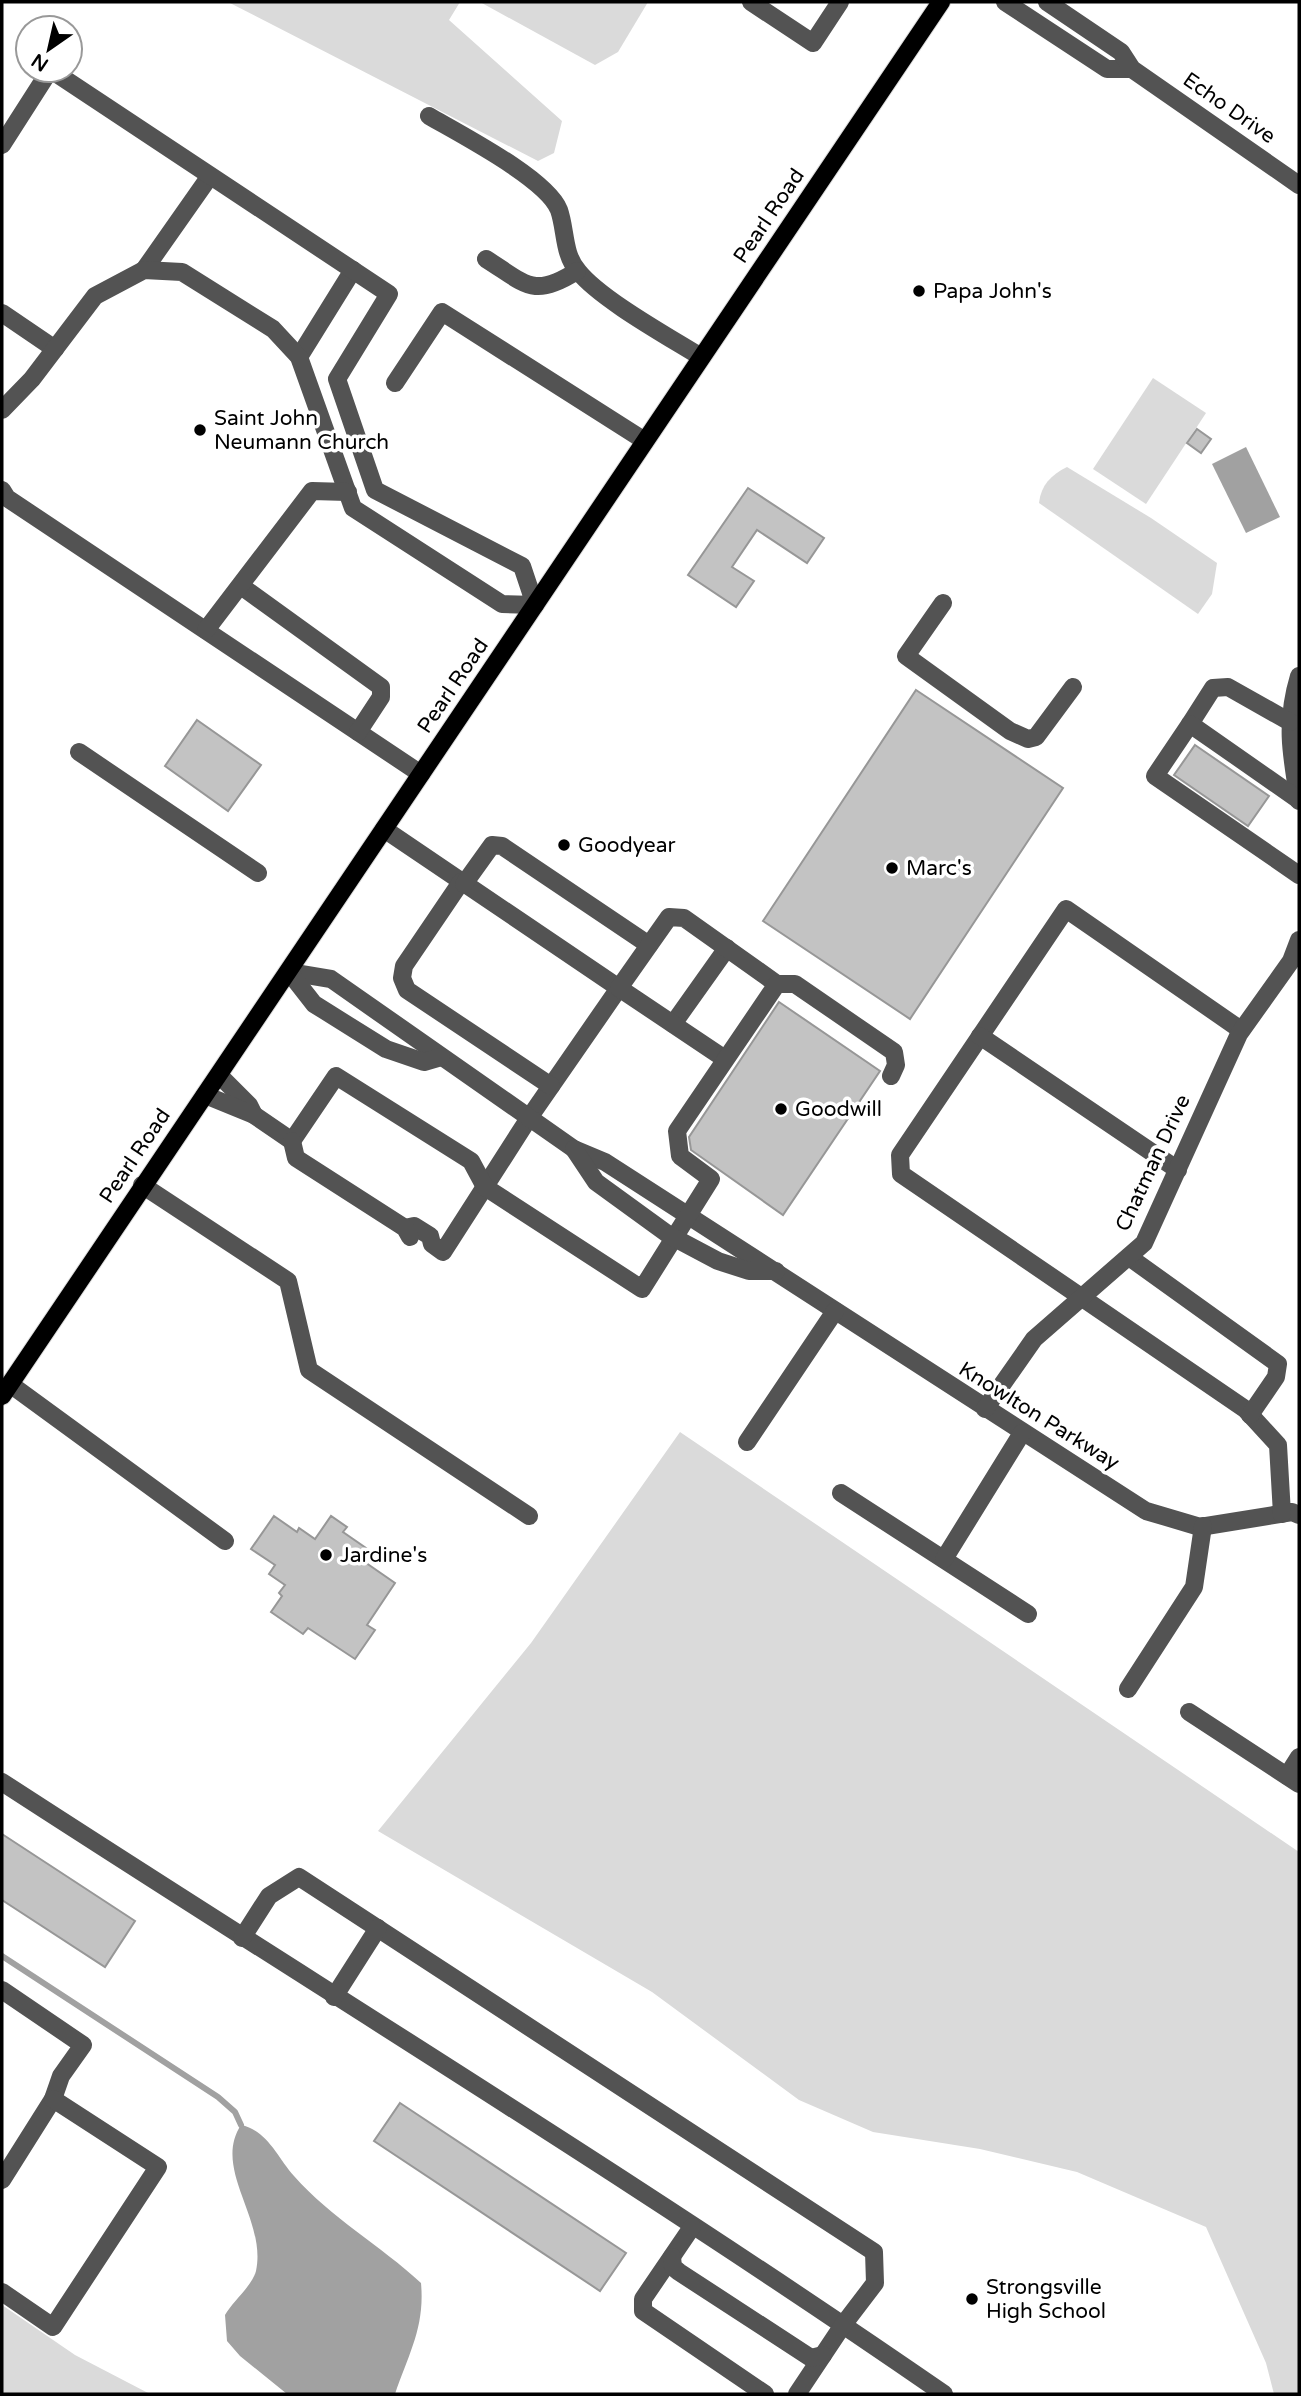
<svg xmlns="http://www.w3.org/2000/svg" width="1301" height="2396" font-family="'Varela Round',sans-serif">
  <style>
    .green { fill: #dadada }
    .water { fill: #a1a1a1 }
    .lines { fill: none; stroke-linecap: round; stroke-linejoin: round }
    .stream { stroke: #a1a1a1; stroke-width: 6 }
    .building { fill: #c3c3c3; stroke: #979797; stroke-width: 2 }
    .major-casing { stroke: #dbdbdb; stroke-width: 20 }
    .minor { stroke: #535353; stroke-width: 18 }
    .major { stroke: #000; stroke-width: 18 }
    .poi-dot { fill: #000; stroke: #fff; stroke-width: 2.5 }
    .labels { text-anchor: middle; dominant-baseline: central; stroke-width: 7; stroke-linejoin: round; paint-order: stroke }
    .street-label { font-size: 21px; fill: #000; stroke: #fff }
    .poi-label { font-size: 21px; fill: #000; stroke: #fff; text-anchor: start }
  </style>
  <rect width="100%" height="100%" fill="#fff"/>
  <g class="green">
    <polygon points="228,2 460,2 449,20 562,121 554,153 538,161"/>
    <polygon points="480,2 648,2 618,52 595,65"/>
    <polygon points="1153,378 1206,413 1146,504 1093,469"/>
    <path d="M 1067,467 L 1151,518 L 1217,563 L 1212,594 L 1198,614 L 1039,503 C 1041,485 1051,475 1067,467 Z"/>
    <polygon points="680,1432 1299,1852 1299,2394 1274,2394 1266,2363 1206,2227 1077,2172 980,2149 873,2132 799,2100 652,1992 378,1831 531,1643"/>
    <polygon points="2,2305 75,2355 150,2394 2,2394"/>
  </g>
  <g class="water">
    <polygon points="1246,447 1280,517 1246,533 1212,464"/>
    <path d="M 241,2125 C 268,2131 277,2157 294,2176 C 331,2218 380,2245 421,2283 C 425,2327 409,2353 395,2394 L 287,2394 L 240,2356 L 227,2341 L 225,2315 C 233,2301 252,2286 256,2271 C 267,2219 212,2169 241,2125 Z"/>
  </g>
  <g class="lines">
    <polyline class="stream" points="2,1956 218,2097 235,2112 241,2125"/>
  </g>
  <g class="building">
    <polygon points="1197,429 1211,439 1201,453 1187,443"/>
    <polygon points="748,488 824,538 807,563 757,530 732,567 754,581 736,607 688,575"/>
    <polygon points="916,690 1063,788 910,1019 763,921"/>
    <polygon points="197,720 261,765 228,811 165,766"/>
    <polygon points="1195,745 1269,796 1248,826 1174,775"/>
    <polygon points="779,1002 880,1071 783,1215 691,1150 689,1137"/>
    <polygon points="274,1516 297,1532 299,1528 315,1539 331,1516 347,1527 343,1532 366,1548 359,1558 395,1583 367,1625 375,1630 355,1659 308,1628 303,1634 271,1612 282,1596 279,1593 285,1585 269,1574 275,1565 251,1549"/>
    <polygon points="2,1834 135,1921 105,1967 2,1900"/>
    <polygon points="400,2103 626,2253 600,2291 374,2141"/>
  </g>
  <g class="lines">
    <g class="major-casing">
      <polyline id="major" points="2,1396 941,2"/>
    </g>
    <g class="minor">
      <polyline points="751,2 813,43 840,2"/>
      <polyline points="1005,2 1107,69 1132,69"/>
      <polyline points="1047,2 1121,52 1132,69 1299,185"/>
      <path d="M 429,116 C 460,134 547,179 559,210 C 566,230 563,254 578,271 C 600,299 669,337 701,357"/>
      <polyline points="2,145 50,70"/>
      <path d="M 486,259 C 526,284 533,299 577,271"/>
      <polyline points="144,270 210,176"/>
      <polyline points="2,313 55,349"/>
      <polyline points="299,357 353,270"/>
      <polyline points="395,383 442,312 645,441"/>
      <polyline points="2,410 32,379 95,296 144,270 182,272 273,329 299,357 353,508 502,604 535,605 522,566 375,490 337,379 389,294 51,70"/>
      <polyline points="2,490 7,498 421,774"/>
      <polyline points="241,586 381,687 381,697 358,732"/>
      <polyline points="943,603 906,656 1010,731 1028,739 1036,737 1073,687"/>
      <polyline points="206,630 312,491 348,492"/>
      <path d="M 1299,676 C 1285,722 1291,754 1299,801"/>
      <polyline points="1190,724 1213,688 1228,687 1290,722"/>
      <polyline points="79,752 258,873"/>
      <polyline points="1299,800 1190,724 1155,776 1299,875"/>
      <polyline points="384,829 619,988 529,1118 443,1252 432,1244 430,1236 414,1226 405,1228"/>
      <polyline points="461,882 404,966 402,978 407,990 551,1086"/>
      <polyline points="464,884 492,845 502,846 649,945"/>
      <polyline points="289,972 331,979 574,1149 605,1162 1146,1511 1200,1527 1292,1512 1299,1515"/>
      <polyline points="289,972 314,1004 386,1049 424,1062 441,1057"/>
      <polyline points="673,1024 727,948"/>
      <polyline points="1241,1030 1066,909 900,1155 901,1174 1245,1409 1278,1445 1282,1514"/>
      <polyline points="980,1036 1178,1170"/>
      <polyline points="725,1059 619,988 669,917 684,918 777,984"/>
      <polyline points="219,1075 249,1105 254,1115"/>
      <polyline points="205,1095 254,1115 292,1141 336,1076 471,1161 485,1187 642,1289 711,1179 680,1156 677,1131 777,984 795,984 894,1052 896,1065 891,1076"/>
      <polyline points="292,1141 296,1158 405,1228 410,1237"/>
      <polyline points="574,1149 596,1182 669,1235 718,1261 749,1271 776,1271"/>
      <polyline points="142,1185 288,1281 309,1370 529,1516"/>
      <polyline points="1129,1257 1278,1364 1276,1377 1250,1415"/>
      <polyline points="10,1384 225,1541"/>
      <polyline points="985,1409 1034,1339 1144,1243 1239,1034 1291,961 1299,940"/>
      <polyline points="747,1442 835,1311"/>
      <polyline points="841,1493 1028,1614"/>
      <polyline points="944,1559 1022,1433"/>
      <polyline points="1128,1689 1194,1587 1203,1526"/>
      <polyline points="1189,1712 1299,1784"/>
      <polyline points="1287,1776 1299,1757"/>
      <path d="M 2,1782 C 316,1986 636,2181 944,2394"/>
      <polyline points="242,1938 269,1896 299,1877 874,2252 875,2283 843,2325 797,2394"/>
      <polyline points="2,1990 83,2045 61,2076 53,2099 2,2180"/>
      <polyline points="334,1997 378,1928"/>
      <polyline points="692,2227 643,2299 643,2311 765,2394"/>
      <polyline points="672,2257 673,2267 679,2272 811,2358 823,2355"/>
      <polyline points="2,2292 53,2327 158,2167 53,2099"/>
    </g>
    <use href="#major" class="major"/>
  </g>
  <g class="poi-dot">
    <circle cx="919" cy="291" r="7"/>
    <circle cx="200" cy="430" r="7"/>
    <circle cx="564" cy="845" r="7"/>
    <circle cx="892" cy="868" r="7"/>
    <circle cx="781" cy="1109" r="7"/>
    <circle cx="326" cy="1555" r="7"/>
    <circle cx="972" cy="2299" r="7"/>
  </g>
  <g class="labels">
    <g class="street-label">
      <text transform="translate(1229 108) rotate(35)">Echo Drive</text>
      <text transform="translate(769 216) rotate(-56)">Pearl Road</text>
      <text transform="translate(453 686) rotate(-56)">Pearl Road</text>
      <text transform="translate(135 1156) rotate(-56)">Pearl Road</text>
      <text transform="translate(1153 1163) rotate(-65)">Chatman Drive</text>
      <text transform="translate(1039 1416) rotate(32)">Knowlton Parkway</text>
    </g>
    <g class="poi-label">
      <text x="933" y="291">Papa John's</text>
      <text x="214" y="418">Saint John<tspan x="214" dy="24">Neumann Church</tspan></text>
      <text x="578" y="845">Goodyear</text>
      <text x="906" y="868">Marc's</text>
      <text x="795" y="1109">Goodwill</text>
      <text x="340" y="1555">Jardine's</text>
      <text x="986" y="2287">Strongsville<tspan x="986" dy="24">High School</tspan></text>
    </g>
  </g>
  <rect width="1301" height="2396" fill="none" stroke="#000000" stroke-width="7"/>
  <g transform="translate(49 49) rotate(214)"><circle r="33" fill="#ffffff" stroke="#999999" stroke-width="2"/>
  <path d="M0-5L12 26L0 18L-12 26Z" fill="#000000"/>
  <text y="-10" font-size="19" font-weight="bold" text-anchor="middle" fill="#000000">N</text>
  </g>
</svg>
